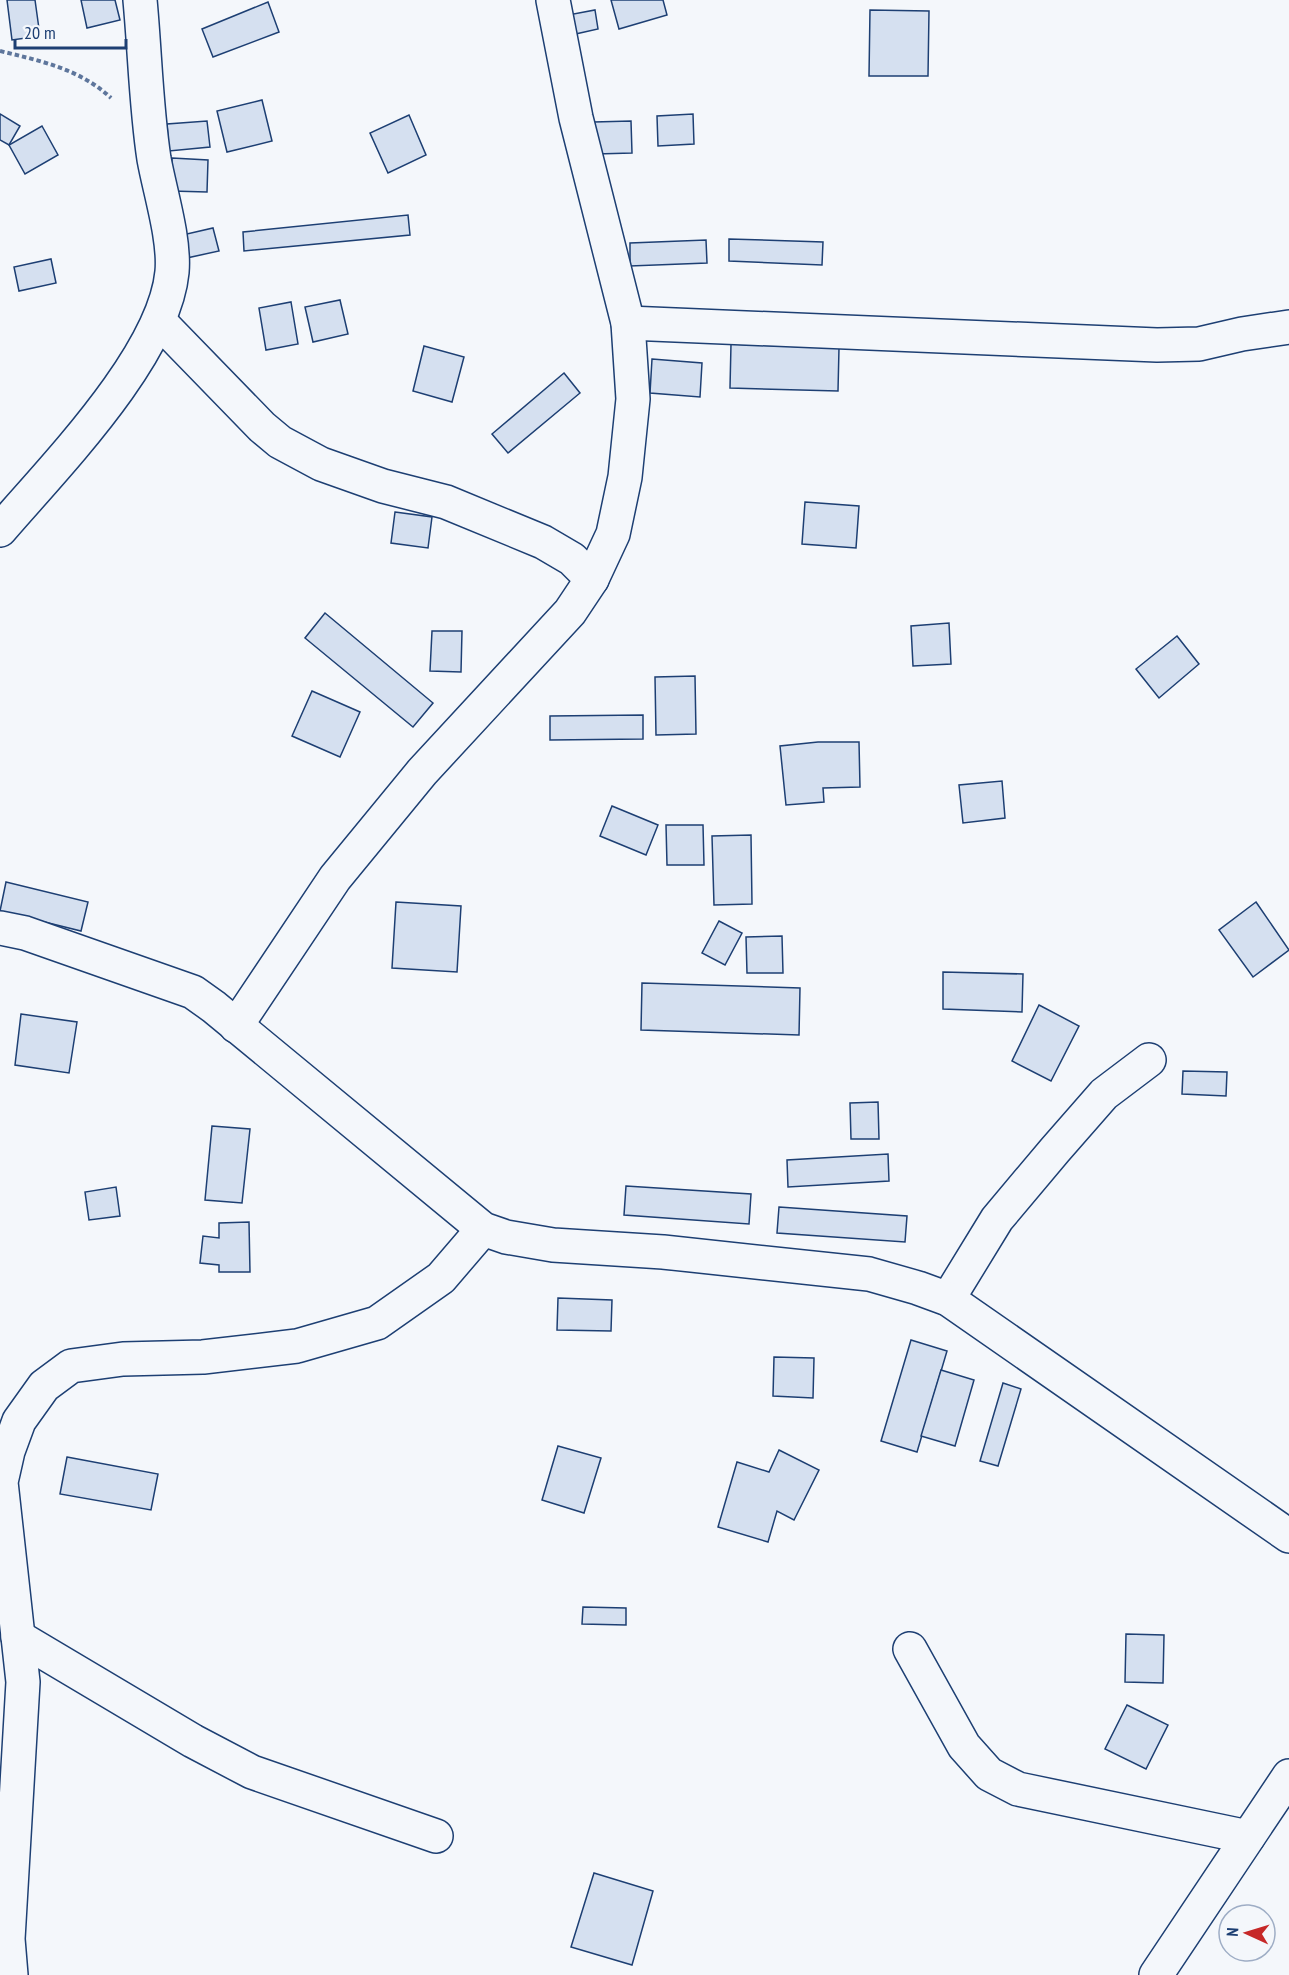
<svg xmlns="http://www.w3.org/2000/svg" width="1289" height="1975" font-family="'PT Sans Narrow',sans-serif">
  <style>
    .building { fill: #d5e0f0; stroke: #1d3f73; stroke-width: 1.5 }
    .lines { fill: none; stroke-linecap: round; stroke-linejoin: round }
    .minor-casing { stroke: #1d3f73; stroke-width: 36 }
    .tertiary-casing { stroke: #1d3f73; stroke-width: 36 }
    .path { stroke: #5e769c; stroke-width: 4; stroke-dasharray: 4.5 3; stroke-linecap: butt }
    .minor { stroke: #f4f7fb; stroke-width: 33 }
    .tertiary { stroke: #f4f7fb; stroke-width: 33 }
  </style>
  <rect width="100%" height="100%" fill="#f4f7fb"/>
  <g class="building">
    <polygon points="7,0 35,0 40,36 12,40"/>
    <polygon points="81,0 115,0 120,20 87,28"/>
    <polygon points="611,0 663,0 667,15 619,29"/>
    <polygon points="268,2 279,32 213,57 202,29"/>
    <polygon points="595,10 598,29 571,35 568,15"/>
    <polygon points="870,10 929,11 928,76 869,76"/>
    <polygon points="262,100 272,141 227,152 217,111"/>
    <polygon points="0,114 20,126 9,145 0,140"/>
    <polygon points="693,114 694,144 658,146 657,116"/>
    <polygon points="409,115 426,155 388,173 370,133"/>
    <polygon points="207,121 210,147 169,151 167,124"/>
    <polygon points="631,121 632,153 596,154 594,122"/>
    <polygon points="42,126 58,155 25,174 9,145"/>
    <polygon points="172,158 208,160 207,192 171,191"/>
    <polygon points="408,215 410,235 244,251 243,232"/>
    <polygon points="213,228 219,251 182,259 178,236"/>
    <polygon points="729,239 823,242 822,265 729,261"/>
    <polygon points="706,240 707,263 630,266 630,243"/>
    <polygon points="51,259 56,283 19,291 14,267"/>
    <polygon points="340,300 348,334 313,342 305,307"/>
    <polygon points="291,302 298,344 266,350 259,308"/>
    <polygon points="731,344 839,348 838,391 730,388"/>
    <polygon points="424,346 464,357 452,402 413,391"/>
    <polygon points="652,359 702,363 700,397 650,393"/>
    <polygon points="564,373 580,393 508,453 492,434"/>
    <polygon points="805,502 859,506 856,548 802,544"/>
    <polygon points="395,512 432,517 428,548 391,543"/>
    <polygon points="325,613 433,703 413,727 305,638"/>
    <polygon points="949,623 951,664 913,666 911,626"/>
    <polygon points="432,631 462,631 461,672 430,671"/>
    <polygon points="1177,636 1199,664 1159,698 1136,669"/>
    <polygon points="695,676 696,734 656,735 655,677"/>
    <polygon points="312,691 360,712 340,757 292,736"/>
    <polygon points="643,715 643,739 550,740 550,716"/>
    <polygon points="818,742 859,742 860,787 823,788 824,802 786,805 780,746"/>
    <polygon points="1002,781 1005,818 963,823 959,785"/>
    <polygon points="612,806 658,825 646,855 600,836"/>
    <polygon points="666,825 703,825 704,865 667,865"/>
    <polygon points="751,835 752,904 714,905 712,836"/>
    <polygon points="6,882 88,902 81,931 0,911"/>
    <polygon points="396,902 461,906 457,972 392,968"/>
    <polygon points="1256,902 1289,950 1253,977 1219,930"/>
    <polygon points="719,921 742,933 725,965 702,953"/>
    <polygon points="782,936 783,973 747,973 746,937"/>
    <polygon points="943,972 1023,974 1022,1012 943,1009"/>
    <polygon points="642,983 800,988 799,1035 641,1030"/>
    <polygon points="1039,1005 1079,1026 1051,1081 1012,1061"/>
    <polygon points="21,1014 77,1022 69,1073 15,1065"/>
    <polygon points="1183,1071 1227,1072 1226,1096 1182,1094"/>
    <polygon points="878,1102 879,1139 851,1139 850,1103"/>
    <polygon points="212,1126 250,1129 242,1203 205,1200"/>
    <polygon points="888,1154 889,1181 788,1187 787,1160"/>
    <polygon points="626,1186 751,1194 749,1224 624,1215"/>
    <polygon points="116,1187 120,1216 89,1220 85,1192"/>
    <polygon points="779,1207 907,1216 905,1242 777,1233"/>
    <polygon points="249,1222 250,1272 219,1272 219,1265 200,1263 203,1236 219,1238 219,1223"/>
    <polygon points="558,1298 612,1300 611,1331 557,1330"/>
    <polygon points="911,1340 947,1351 917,1452 881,1441"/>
    <polygon points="774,1357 814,1358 813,1398 773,1396"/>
    <polygon points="941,1370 974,1380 955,1446 921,1436"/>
    <polygon points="1003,1383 1021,1389 998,1466 980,1461"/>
    <polygon points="558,1446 601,1458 584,1513 542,1500"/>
    <polygon points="779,1450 819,1470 794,1520 777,1511 768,1542 718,1527 737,1462 769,1472"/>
    <polygon points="67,1457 158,1474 151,1510 60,1494"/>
    <polygon points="583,1607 626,1608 626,1625 582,1624"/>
    <polygon points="1126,1634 1164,1635 1163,1683 1125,1682"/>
    <polygon points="1127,1705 1168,1725 1146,1769 1105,1749"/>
    <polygon points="594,1873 653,1891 632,1965 571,1947"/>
  </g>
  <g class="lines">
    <g class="minor-casing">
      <g id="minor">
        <polyline points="159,321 262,427 280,442 321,464 383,486 446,502 543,542 572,559 592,579"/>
        <polyline points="628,323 1157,345 1199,344 1242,334 1289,327"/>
        <path d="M 0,530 C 54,467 164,356 172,272 C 175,239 160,192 154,159 C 146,107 145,53 140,0"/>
        <polyline points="236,1026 335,878 422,772 570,612 592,579 613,534 625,477 633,399 628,323 576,118 553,0"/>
        <polyline points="948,1299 997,1219 1055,1150 1104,1094 1149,1060"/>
        <polyline points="18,1637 193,1741 252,1772 436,1836"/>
        <polyline points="910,1649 964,1746 989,1774 1018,1789 1248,1837"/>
        <polyline points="11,1975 8,1939 23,1682 1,1482 8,1451 19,1421 44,1386 71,1366 123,1359 203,1357 297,1346 377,1323 441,1278 483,1229"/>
      </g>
    </g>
    <g class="tertiary-casing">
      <g id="tertiary">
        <polyline points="0,928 25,933 193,992 214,1007 483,1229 506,1237 553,1245 663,1252 869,1274 918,1288 948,1299 1289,1536"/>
        <polyline points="1156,1975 1289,1776"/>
      </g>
    </g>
    <path class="path" d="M 0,51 C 41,61 80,69 111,98"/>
    <use href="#minor" class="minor"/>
    <use href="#tertiary" class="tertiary"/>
  </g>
  <g transform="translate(1247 1933) rotate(274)"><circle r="28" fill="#f4f7fb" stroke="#9eadc5" stroke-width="1.5"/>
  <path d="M0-4.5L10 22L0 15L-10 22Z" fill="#c62828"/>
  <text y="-9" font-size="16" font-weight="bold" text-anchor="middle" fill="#1d3f73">N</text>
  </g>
  <path d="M15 39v9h111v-9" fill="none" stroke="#1d3f73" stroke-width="3"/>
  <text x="24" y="39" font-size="18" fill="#1d3f73" stroke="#f4f7fb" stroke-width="4.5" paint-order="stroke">20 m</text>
</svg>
